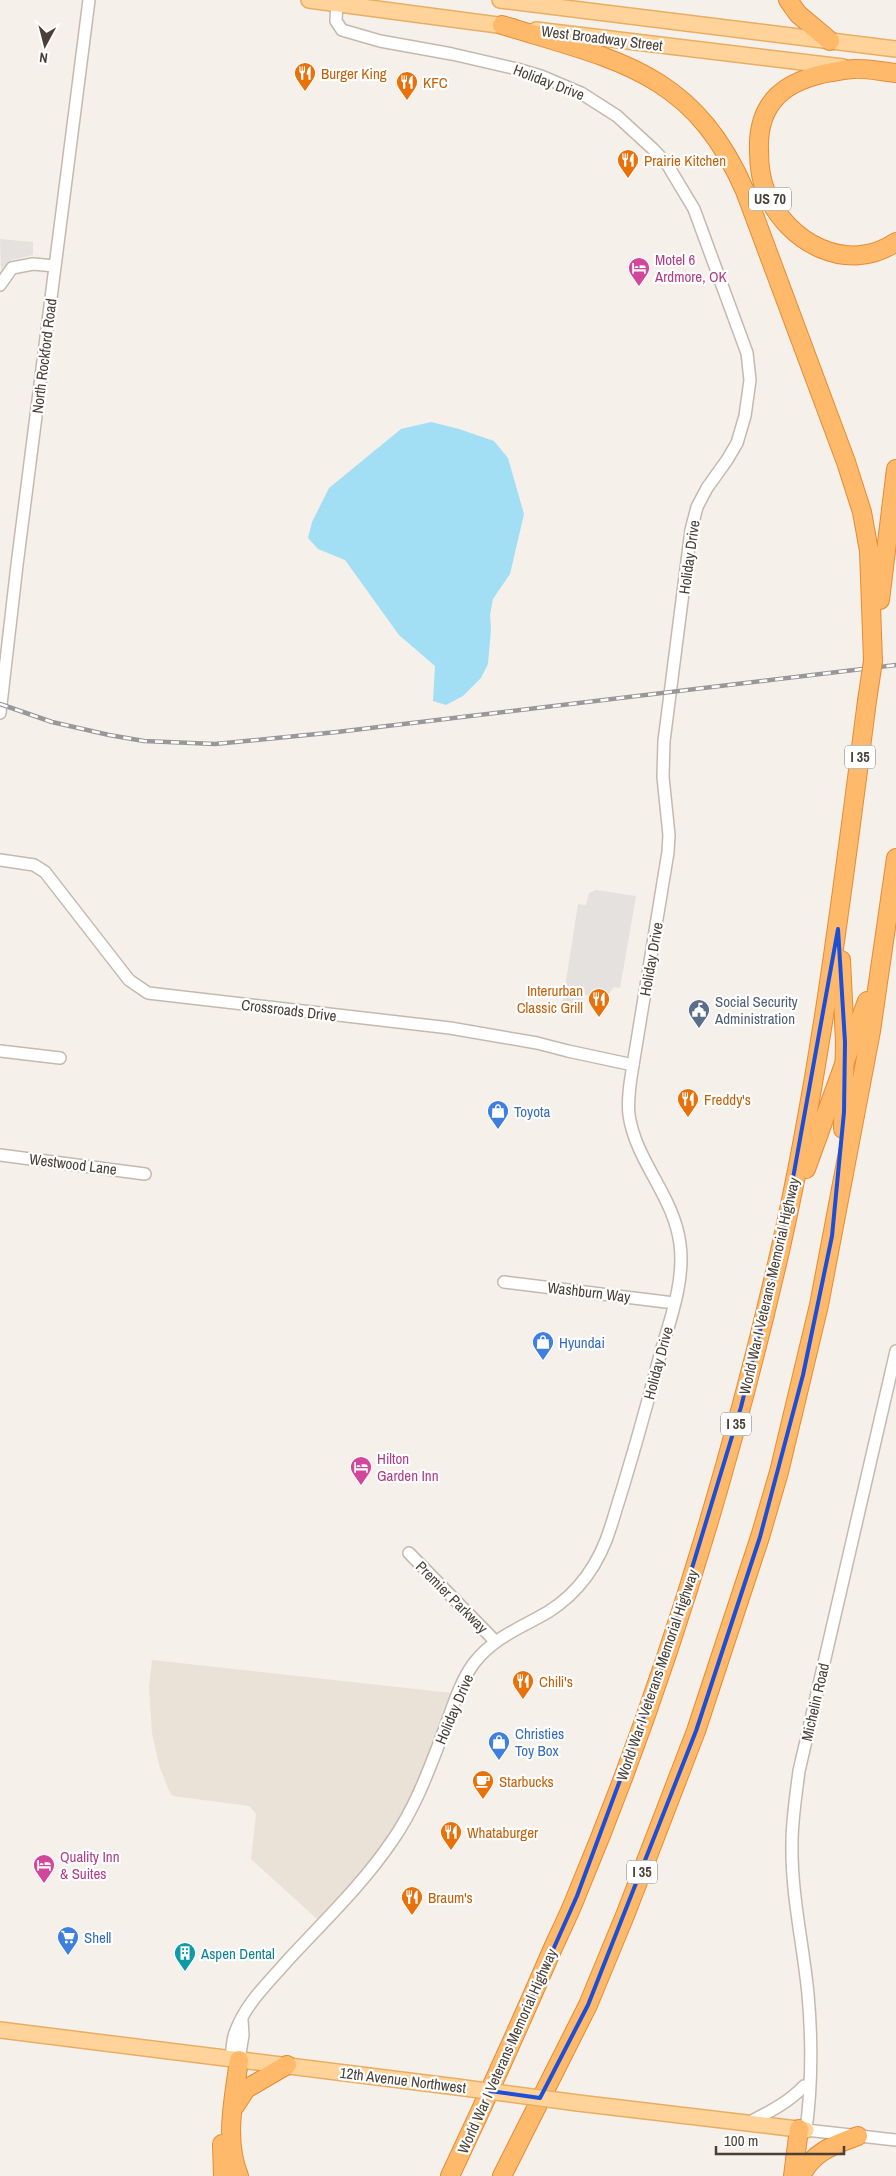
<svg xmlns="http://www.w3.org/2000/svg" width="896" height="2176" font-family="'Archivo Narrow',sans-serif">
  <style>
    .residential { fill: #eae1d7 }
    .parking { fill: #e4e1de }
    .water { fill: #a3dff4 }
    .lines { fill: none; stroke-linecap: round; stroke-linejoin: round }
    .minor-casing { stroke: #c5b9ae; stroke-width: 14 }
    .major-casing { stroke: #eaae62; stroke-width: 18 }
    .highway-casing { stroke: #e68b33; stroke-width: 20 }
    .minor { stroke: #fff; stroke-width: 11 }
    .major { stroke: #ffd399; stroke-width: 15 }
    .highway { stroke: #ffb96b; stroke-width: 18 }
    .rail-casing { stroke: #989898; stroke-width: 4.5 }
    .rail { stroke: #fff; stroke-width: 2.5; stroke-dasharray: 8; stroke-linecap: butt }
    .major-bridge-casing { stroke: #eaae62; stroke-width: 18; stroke-linecap: butt }
    .highway-bridge-casing { stroke: #e68b33; stroke-width: 20; stroke-linecap: butt }
    .major-bridge { stroke: #ffd399; stroke-width: 15 }
    .highway-bridge { stroke: #ffb96b; stroke-width: 18 }
    .marked { fill: none; stroke: #1d4ed8; stroke-width: 4; stroke-linejoin: round }
    .labels { text-anchor: middle; dominant-baseline: central; stroke-width: 4.5; stroke-linejoin: round; paint-order: stroke }
    .shield { fill: #fff; stroke: #807973; stroke-width: 1 }
    .shield-label { font-size: 14px; font-weight: bold; fill: #4a4037 }
    .street-label { font-size: 15px; fill: #4a4037; stroke: #fff }
    .food-label { font-size: 15px; fill: #c56008; stroke: #fff; text-anchor: start }
    .hotel-label { font-size: 15px; fill: #b23c85; stroke: #fff; text-anchor: start }
    .service-label { font-size: 15px; fill: #4e5e75; stroke: #fff; text-anchor: start }
    .shop-label { font-size: 15px; fill: #366cbe; stroke: #fff; text-anchor: start }
    .culture-label { font-size: 15px; fill: #0d838f; stroke: #fff; text-anchor: start }
  </style>
  <rect width="100%" height="100%" fill="#f5f0e9"/>
  <polygon class="residential" points="152,1660 452,1693 422,1779 404,1813 367,1867 317,1919 251,1859 256,1814 249,1806 173,1796 169,1791 159,1765 152,1733 149,1687"/>
  <g class="parking">
    <polygon points="0,239 33,242 33,255 11,260 1,270"/>
    <polygon points="596,890 636,896 620,988 614,987 606,997 583,995 579,1015 561,1013 578,904 586,905 589,893"/>
  </g>
  <polygon class="water" points="431,422 459,429 494,441 508,458 524,514 510,574 493,599 490,615 491,629 488,664 481,678 463,696 446,705 433,701 435,666 399,635 345,560 318,549 308,538 312,522 329,488 401,429"/>
  <g class="lines">
    <g class="minor-casing">
      <g id="minor">
        <polyline points="0,285 12,268 33,264 55,266"/>
        <polyline points="0,713 17,565 89,0"/>
        <polyline points="0,860 34,865 45,872 129,980 148,993 450,1028 537,1043 568,1051 633,1065"/>
        <polyline points="0,1051 60,1058"/>
        <polyline points="0,1155 145,1174"/>
        <polyline points="504,1282 674,1303"/>
        <path d="M 896,1351 L 799,1771 C 796,1795 792,1819 792,1843 C 791,1894 803,1943 808,1994 C 812,2039 812,2085 806,2130 L 896,2140"/>
        <polyline points="409,1553 495,1641"/>
        <path d="M 231,2059 C 232,2051 232,2041 235,2033 C 245,2004 268,1983 288,1960 C 323,1922 363,1884 392,1841 C 416,1807 430,1767 445,1728 C 453,1706 460,1682 474,1663 C 494,1637 521,1628 548,1612 C 580,1592 600,1562 611,1526 C 629,1469 645,1413 660,1355 C 670,1320 685,1281 680,1244 C 674,1196 636,1162 629,1115 C 627,1097 631,1077 634,1059 L 668,852 L 669,835 L 663,777 L 664,741 L 691,530 L 697,507 L 707,488 L 727,460 L 737,443 L 745,416 L 750,380 L 747,353 L 694,209 L 667,164 L 653,149 L 617,116 L 581,93 L 541,76 L 517,69 L 452,54 L 380,41 L 342,30 L 336,21 L 337,0"/>
        <polyline points="239,2060 243,2035 242,2020"/>
        <path d="M 748,2123 C 769,2112 788,2103 804,2086"/>
      </g>
    </g>
    <g class="major-casing">
      <g id="major">
        <polyline points="309,0 513,27"/>
        <polyline points="500,0 896,49"/>
        <polyline points="536,30 843,67"/>
        <polyline points="0,2030 457,2087"/>
        <polyline points="578,2103 806,2130"/>
      </g>
    </g>
    <g class="highway-casing">
      <g id="highway">
        <polyline points="788,0 798,14 830,41"/>
        <path d="M 502,25 C 616,60 693,71 745,191 L 846,462 L 862,512 L 869,551 L 873,661"/>
        <path d="M 896,73 C 883,72 868,68 854,69 C 847,69 839,71 832,72 C 786,80 757,101 759,151 C 759,165 761,180 766,192 C 787,243 848,275 896,242"/>
        <polyline points="880,600 896,469"/>
        <polyline points="841,960 845,1042 843,1129"/>
        <polyline points="806,1169 867,1001"/>
        <polyline points="235,2106 246,2089 287,2065"/>
        <polyline points="222,2144 223,2176"/>
        <path d="M 239,2176 C 224,2139 234,2099 239,2060"/>
        <path d="M 450,2176 C 484,2104 517,2031 549,1957 C 558,1936 569,1915 577,1894 C 663,1689 730,1467 780,1251 C 821,1070 843,885 867,701"/>
        <polyline points="502,2176 588,2005 626,1913 696,1731 760,1537 779,1472 819,1305 871,1031 896,858"/>
        <polyline points="793,2176 799,2129"/>
        <path d="M 801,2176 C 813,2152 833,2145 858,2136"/>
      </g>
    </g>
    <use href="#minor" class="minor"/>
    <use href="#major" class="major"/>
    <use href="#highway" class="highway"/>
    <g class="rail-casing">
      <polyline id="rail" points="0,704 52,722 109,735 144,741 215,744 337,732 896,665"/>
    </g>
    <use href="#rail" class="rail"/>
    <g class="major-bridge-casing">
      <polyline id="major-bridge" points="457,2087 578,2103"/>
    </g>
    <g class="highway-bridge-casing">
      <polyline id="highway-bridge" points="867,701 873,661"/>
    </g>
    <use href="#major-bridge" class="major-bridge"/>
    <use href="#highway-bridge" class="highway-bridge"/>
  </g>
  <path class="marked" d="M 838,929 L 845,1042 L 844,1112 L 832,1236 L 803,1375 L 760,1537 L 696,1731 L 588,2005 L 540,2098 L 490,2091 L 577,1896 L 661,1670 L 741,1407 L 780,1250 Z"/>
  <defs>
    <g id="restaurant-pin" transform="scale(1.125)"><path d="M0 17L-7.5 6A9.5 9.5 0 1 1 7.5 6Z" fill="#e8710a" stroke="#fff"/><path d="M-5-6h1v4h1v-4h1v4h1v-4h1v5L-1.5 .5V6h-2V.5L-5-1ZM5-6V6H3V1.5H1.5Q1.5-4 5-6Z" fill="#fff"/></g>
    <g id="hotel-pin" transform="scale(1.125)"><path d="M0 17L-7.5 6A9.5 9.5 0 1 1 7.5 6Z" fill="#d1479c" stroke="#fff"/><path d="M-6-4.5h1.5V1H6V5H4.5V3h-9V5H-6ZM-4 0a1.8 1.8 0 1 1 3.6 0ZM.5 0V-2.5h3Q6-2.5 6 0Z" fill="#fff"/></g>
    <g id="civic-pin" transform="scale(1.125)"><path d="M0 17L-7.5 6A9.5 9.5 0 1 1 7.5 6Z" fill="#5c6f8a" stroke="#fff"/><path d="M-.6-6.5H3V-4.5H.6V-3L4-1V1h2V6H-6V1h2V-1L-.6-3ZM-1.2 2.5V6h2.4V2.5Z" fill="#fff"/></g>
    <g id="shop-pin" transform="scale(1.125)"><path d="M0 17L-7.5 6A9.5 9.5 0 1 1 7.5 6Z" fill="#3f7fe0" stroke="#fff"/><path d="M-5-2.5h2.3a2.7 3.5 0 0 1 5.4 0H5L5.5 6h-11ZM-1.5-2.5h3a1.5 2.3 0 0 0-3 0Z" fill="#fff"/></g>
    <g id="cafe-pin" transform="scale(1.125)"><path d="M0 17L-7.5 6A9.5 9.5 0 1 1 7.5 6Z" fill="#e8710a" stroke="#fff"/><path d="M-5.5-4.5H6V0H3Q3 3.5 0 3.5H-2.5Q-5.5 3.5-5.5 0ZM3-3.2v2h1.7v-2ZM-6 4.5H4V6H-6Z" fill="#fff"/></g>
    <g id="supermarket-pin" transform="scale(1.125)"><path d="M0 17L-7.5 6A9.5 9.5 0 1 1 7.5 6Z" fill="#3f7fe0" stroke="#fff"/><path d="M-6-5.5h2.5l.6 2H6L4.5 2H-2.5L-4.4-4H-6ZM-1.5 3.2a1.3 1.3 0 1 0 .1 0ZM3 3.2a1.3 1.3 0 1 0 .1 0Z" fill="#fff"/></g>
    <g id="building-pin" transform="scale(1.125)"><path d="M0 17L-7.5 6A9.5 9.5 0 1 1 7.5 6Z" fill="#0f9aa8" stroke="#fff"/><path d="M-4-6H4V6H1V3H-1V6H-4ZM-2.5-4.3h1.7v1.8h-1.7ZM.8-4.3h1.7v1.8H.8ZM-2.5-1h1.7V.8h-1.7ZM.8-1h1.7V.8H.8Z" fill="#fff"/></g>
  </defs>
  <g fill-rule="evenodd">
    <use href="#restaurant-pin" x="305" y="73"/>
    <use href="#restaurant-pin" x="407" y="82"/>
    <use href="#restaurant-pin" x="628" y="160"/>
    <use href="#hotel-pin" x="639" y="268"/>
    <use href="#restaurant-pin" x="599" y="999"/>
    <use href="#civic-pin" x="699" y="1010"/>
    <use href="#restaurant-pin" x="688" y="1099"/>
    <use href="#shop-pin" x="498" y="1111"/>
    <use href="#shop-pin" x="543" y="1342"/>
    <use href="#hotel-pin" x="361" y="1467"/>
    <use href="#restaurant-pin" x="523" y="1681"/>
    <use href="#shop-pin" x="499" y="1742"/>
    <use href="#cafe-pin" x="483" y="1781"/>
    <use href="#restaurant-pin" x="451" y="1832"/>
    <use href="#hotel-pin" x="44" y="1865"/>
    <use href="#restaurant-pin" x="412" y="1897"/>
    <use href="#supermarket-pin" x="68" y="1937"/>
    <use href="#building-pin" x="185" y="1953"/>
  </g>
  <g class="labels">
    <g class="shield">
      <rect x="749" y="187.5" width="42" height="23" rx="4"/>
      <rect x="845" y="745.5" width="30" height="23" rx="4"/>
      <rect x="721" y="1412.5" width="30" height="23" rx="4"/>
      <rect x="627" y="1860.5" width="30" height="23" rx="4"/>
    </g>
    <g class="shield-label">
      <text x="770" y="199">US 70</text>
      <text x="860" y="757">I 35</text>
      <text x="736" y="1424">I 35</text>
      <text x="642" y="1872">I 35</text>
    </g>
    <g class="street-label">
      <text transform="translate(602 38) rotate(7)">West Broadway Street</text>
      <text transform="translate(549 82) rotate(21)">Holiday Drive</text>
      <text transform="translate(44 356) rotate(-83)">North Rockford Road</text>
      <text transform="translate(689 557) rotate(-82)">Holiday Drive</text>
      <text transform="translate(651 959) rotate(-80)">Holiday Drive</text>
      <text transform="translate(289 1010) rotate(7)">Crossroads Drive</text>
      <text transform="translate(73 1164) rotate(7)">Westwood Lane</text>
      <text transform="translate(769 1286) rotate(-77)">World War I Veterans Memorial Highway</text>
      <text transform="translate(589 1292) rotate(7)">Washburn Way</text>
      <text transform="translate(658 1363) rotate(-75)">Holiday Drive</text>
      <text transform="translate(452 1597) rotate(45)">Premier Parkway</text>
      <text transform="translate(657 1675) rotate(-71)">World War I Veterans Memorial Highway</text>
      <text transform="translate(815 1702) rotate(-77)">Michelin Road</text>
      <text transform="translate(454 1709) rotate(-67)">Holiday Drive</text>
      <text transform="translate(507 2051) rotate(-66)">World War I Veterans Memorial Highway</text>
      <text transform="translate(403 2080) rotate(7)">12th Avenue Northwest</text>
    </g>
    <g class="food-label">
      <text x="321" y="73">Burger King</text>
      <text x="423" y="82">KFC</text>
      <text x="644" y="160">Prairie Kitchen</text>
      <text x="583" y="990" text-anchor="end">Interurban<tspan x="583" dy="17">Classic Grill</tspan></text>
      <text x="704" y="1099">Freddy's</text>
      <text x="539" y="1681">Chili's</text>
      <text x="499" y="1781">Starbucks</text>
      <text x="467" y="1832">Whataburger</text>
      <text x="428" y="1897">Braum's</text>
    </g>
    <g class="hotel-label">
      <text x="655" y="259">Motel 6<tspan x="655" dy="17">Ardmore, OK</tspan></text>
      <text x="377" y="1458">Hilton<tspan x="377" dy="17">Garden Inn</tspan></text>
      <text x="60" y="1856">Quality Inn<tspan x="60" dy="17">&amp; Suites</tspan></text>
    </g>
    <g class="service-label">
      <text x="715" y="1001">Social Security<tspan x="715" dy="17">Administration</tspan></text>
    </g>
    <g class="shop-label">
      <text x="514" y="1111">Toyota</text>
      <text x="559" y="1342">Hyundai</text>
      <text x="515" y="1733">Christies<tspan x="515" dy="17">Toy Box</tspan></text>
      <text x="84" y="1937">Shell</text>
    </g>
    <g class="culture-label">
      <text x="201" y="1953">Aspen Dental</text>
    </g>
  </g>
  <g transform="translate(45 45) rotate(187)" stroke="#ffffff" stroke-width="4" paint-order="stroke">
  <path d="M0-4L9 19L0 12L-9 19Z" fill="#4a4037"/>
  <text y="-8" font-size="14" font-weight="bold" text-anchor="middle" fill="#4a4037">N</text>
  </g>
  <path d="M716 2146v8h128v-8" fill="none" stroke="#4a4037" stroke-width="2.5"/>
  <text x="724" y="2146" font-size="15" fill="#4a4037" stroke="#ffffff" stroke-width="4" paint-order="stroke">100 m</text>
</svg>
